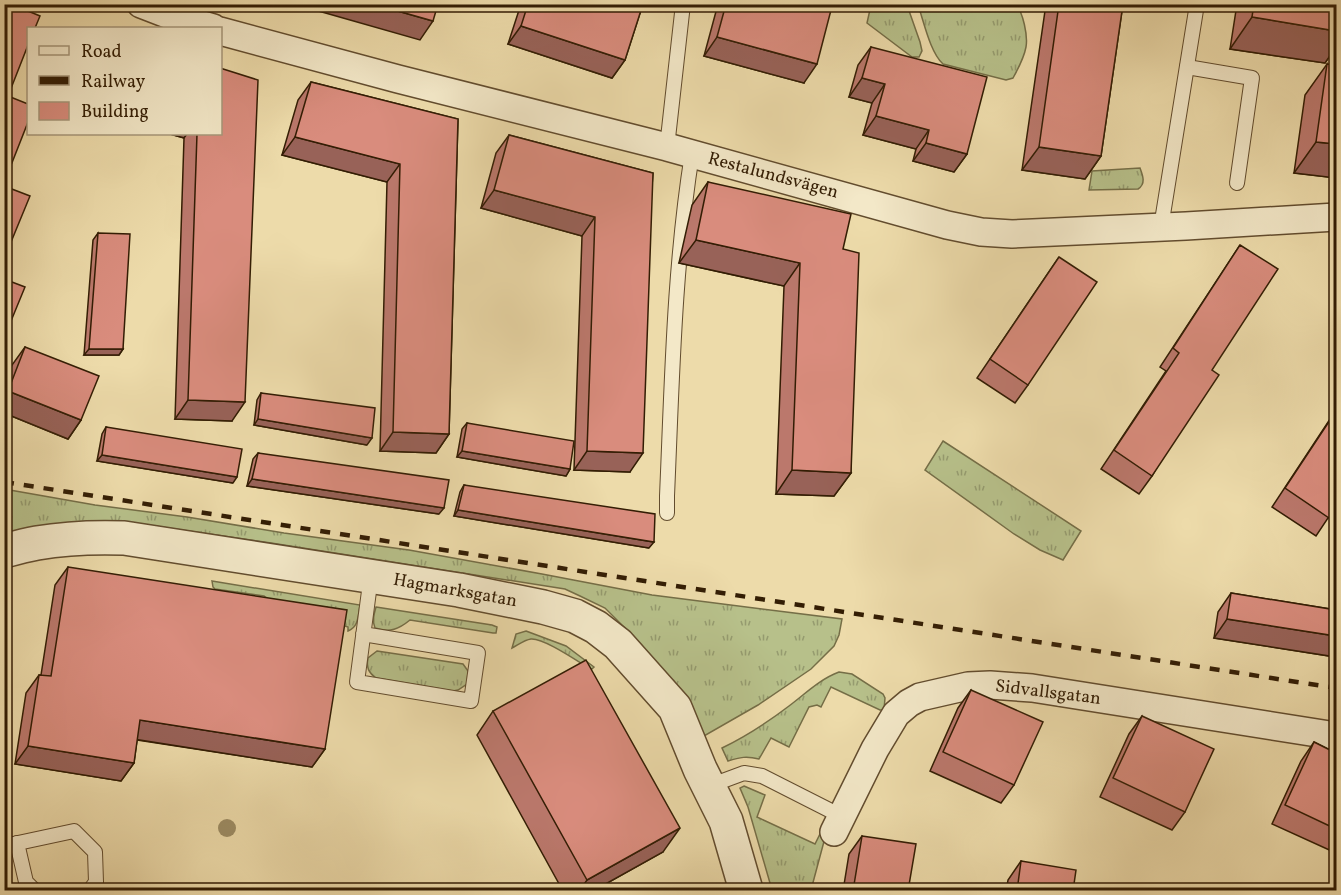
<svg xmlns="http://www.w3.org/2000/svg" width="1341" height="895" font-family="Vollkorn,serif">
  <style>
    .grass { fill: url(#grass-tufts); stroke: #756e47; stroke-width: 1.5 }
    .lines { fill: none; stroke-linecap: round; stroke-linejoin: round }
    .service-casing { stroke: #624c2e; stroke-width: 16 }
    .minor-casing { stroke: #624c2e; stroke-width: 30 }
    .tertiary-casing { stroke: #624c2e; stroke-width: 36 }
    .service { stroke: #f3e8c8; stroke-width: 14 }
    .minor { stroke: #f3e8c8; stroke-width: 27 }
    .tertiary { stroke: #f3e8c8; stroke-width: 33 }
    .rail { stroke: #331d04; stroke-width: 4.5; stroke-dasharray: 10 10; stroke-linecap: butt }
    .tree { fill: #9d8d65 }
    .wall { fill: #bb786c; stroke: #331d04; stroke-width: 1.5 }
    .shaded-wall { fill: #986258; stroke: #331d04; stroke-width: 1.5 }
    .building { fill: #d98c7d; stroke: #331d04; stroke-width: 1.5 }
    .labels { text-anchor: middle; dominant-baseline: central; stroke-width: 5; stroke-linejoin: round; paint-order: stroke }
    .street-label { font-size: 18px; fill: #331d04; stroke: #f3e8c8 }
  </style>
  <defs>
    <pattern id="grass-tufts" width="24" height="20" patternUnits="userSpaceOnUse" patternTransform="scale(1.5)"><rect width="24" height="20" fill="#b7c08a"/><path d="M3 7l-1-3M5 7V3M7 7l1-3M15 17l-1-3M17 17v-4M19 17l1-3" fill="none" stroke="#959b6f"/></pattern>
  </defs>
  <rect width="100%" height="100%" fill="#eddbaa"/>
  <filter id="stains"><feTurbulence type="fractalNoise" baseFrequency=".00333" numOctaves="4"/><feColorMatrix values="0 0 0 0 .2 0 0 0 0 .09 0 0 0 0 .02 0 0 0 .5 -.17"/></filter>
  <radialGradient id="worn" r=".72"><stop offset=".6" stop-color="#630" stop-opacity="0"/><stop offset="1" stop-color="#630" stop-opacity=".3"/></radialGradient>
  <g class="grass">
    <polygon points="871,5 907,5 920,42 922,51 919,57 912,57 867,23"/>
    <path d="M 918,5 L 1016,5 C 1023,12 1028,36 1026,47 C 1024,58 1018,69 1013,78 L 1006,80 L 943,64 C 930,52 924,22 918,5 Z"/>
    <path d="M 1140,168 C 1143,176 1146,184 1138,189 L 1089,190 L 1092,171 Z"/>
    <polygon points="943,441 1081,531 1063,560 1040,550 1014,534 925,470"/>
    <path d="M 4,489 L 95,505 L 187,517 L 284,533 L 409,550 L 542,574 L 652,595 L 842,619 L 839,635 L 834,646 L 811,669 L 758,705 L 704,736 L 663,671 L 637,640 L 605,608 L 580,596 L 565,589 L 271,543 L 120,521 C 78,520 45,527 5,536 Z"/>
    <path d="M 212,581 L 360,605 C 358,615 359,627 348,631 L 348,627 L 345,626 L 283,616 L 268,599 L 264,596 L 215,589 L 213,587 Z"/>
    <path d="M 376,607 L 492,625 L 497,627 L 496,633 L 493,633 L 410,620 C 399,629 390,633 375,628 C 372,621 374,614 376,607 Z"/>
    <path d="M 526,631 L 566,646 L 594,667 L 592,669 L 589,668 C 577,661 544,638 531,639 C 524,640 518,645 512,648 L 516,634 Z"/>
    <path d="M 377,651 L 463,664 L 468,671 L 467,684 L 458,690 L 453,691 L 376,678 C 369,673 366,668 368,658 Z"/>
    <path d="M 839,672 L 852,674 L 883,694 L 885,698 L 884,710 L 880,710 L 831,687 L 821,707 L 817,705 L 809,707 L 789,747 L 771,738 L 759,759 C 747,756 740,757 728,761 L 722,748 C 747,736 768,722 789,706 C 805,694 820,679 839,672 Z"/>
    <polygon points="744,786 765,795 757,817 815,844 821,832 826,834 811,890 772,890 748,807 740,788"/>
  </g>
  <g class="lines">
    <g class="service-casing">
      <g id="service">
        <polyline points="1187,67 1252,78 1237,183"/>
        <polyline points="667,147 683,4"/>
        <polyline points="1161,227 1197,4"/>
        <path d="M 667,513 L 667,496 C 672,382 674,267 692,154"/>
        <polyline points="363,634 478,653 471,701 357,682 371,576"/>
        <polyline points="709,786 744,773 762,776 841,816"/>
        <polyline points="17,843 26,882 34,890"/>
        <polyline points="4,846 74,831 95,852 96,882 90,890"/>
      </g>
    </g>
    <g class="minor-casing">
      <g id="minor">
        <polyline points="141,4 172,16 213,28"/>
        <polyline points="220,31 398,79 667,147 947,225 981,232 1012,234 1186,226 1336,217"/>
        <polyline points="834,832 875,749 896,714 909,703 920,697 968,686 990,685 1032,688 1336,736"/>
      </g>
    </g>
    <g class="tertiary-casing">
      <path id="tertiary" d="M 4,551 C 15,548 26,545 37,543 C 66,538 95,537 124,538 L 459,590 L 543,607 L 575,616 L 596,627 L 618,644 L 675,708 L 700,769 L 726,821 L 746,890"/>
    </g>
    <use href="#service" class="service"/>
    <use href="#minor" class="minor"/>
    <use href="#tertiary" class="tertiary"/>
    <polyline class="rail" points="4,482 1336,688"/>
  </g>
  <circle class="tree" cx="227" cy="828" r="9"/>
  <g class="wall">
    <polygon points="521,4 643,4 625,60 612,78 508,44"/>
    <polygon points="718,4 809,4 804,83 704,56"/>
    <polygon points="1046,4 1123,4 1101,156 1085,179 1022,170"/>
    <polygon points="1237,4 1336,4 1336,47 1325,63 1230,49"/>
    <polygon points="871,47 967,154 954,172 913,161 916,149 863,135 872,103 849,97 858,65"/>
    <polygon points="1327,64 1336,178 1294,173 1305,95"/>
    <polygon points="311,82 458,119 449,434 436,453 380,451 387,182 282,155 298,100"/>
    <polygon points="170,134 220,134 232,421 175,419 184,138"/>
    <polygon points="509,135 653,173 630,472 574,470 582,236 481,208 496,153"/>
    <polygon points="708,182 843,249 851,473 834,496 776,494 784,286 679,263 692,205"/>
    <polygon points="98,233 123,349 119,355 84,355 93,240"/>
    <polygon points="1240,245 1212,370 1152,476 1139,494 1101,469 1166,371 1160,367"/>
    <polygon points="1059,257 1028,385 1015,403 977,378"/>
    <polygon points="25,347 81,420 68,439 4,413 4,385 12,365"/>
    <polygon points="261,393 367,445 254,425 257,400"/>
    <polygon points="1336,410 1336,506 1316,536 1272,507"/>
    <polygon points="467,423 570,469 566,476 457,457 462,429"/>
    <polygon points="106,427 233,483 97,461 102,434"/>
    <polygon points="258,453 439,514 247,486 253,459"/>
    <polygon points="464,485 649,548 454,516 460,492"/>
    <polygon points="68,567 325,749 312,767 137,740 134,763 121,781 15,764 26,693 39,675 41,675 55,585"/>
    <polygon points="1231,593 1336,610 1336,657 1214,638 1218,612"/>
    <polygon points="971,690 1014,785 1001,803 930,771 958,708"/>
    <polygon points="493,711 663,852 593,891 563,891 477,735"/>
    <polygon points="1142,716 1185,812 1172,830 1100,797 1129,734"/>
    <polygon points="1314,742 1336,753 1336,853 1272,824 1301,761"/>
    <polygon points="862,836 908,891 843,891 849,854"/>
    <polygon points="1021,861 1073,891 1006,891 1008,880"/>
  </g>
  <g class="shaded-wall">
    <polygon points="319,4 373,4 433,21 420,40 315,10"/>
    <polygon points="1252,17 1336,31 1336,47 1325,63 1230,49"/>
    <polygon points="521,26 625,60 612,78 508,44"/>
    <polygon points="717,37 817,64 804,83 704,56"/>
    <polygon points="862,78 885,84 872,103 849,97"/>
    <polygon points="876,116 929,130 916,149 863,135"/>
    <polygon points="170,134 187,134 184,138"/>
    <polygon points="295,137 400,164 387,182 282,155"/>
    <polygon points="1316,142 1336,144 1336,178 1294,173"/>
    <polygon points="926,143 967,154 954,172 913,161"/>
    <polygon points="1039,147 1101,156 1085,179 1022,170"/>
    <polygon points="494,190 595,217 582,236 481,208"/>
    <polygon points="696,240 800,263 784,286 679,263"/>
    <polygon points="89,349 123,349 119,355 84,355"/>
    <polygon points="8,391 81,420 68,439 4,413 4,395"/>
    <polygon points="188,400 245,402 232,421 175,419"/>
    <polygon points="258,419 372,438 367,445 254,425"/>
    <polygon points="393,432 449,434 436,453 380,451"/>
    <polygon points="462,451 570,469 566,476 457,457"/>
    <polygon points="587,451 643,453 630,472 574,470"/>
    <polygon points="102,455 237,477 233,483 97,461"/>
    <polygon points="792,470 851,473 834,496 776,494"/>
    <polygon points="252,479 444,508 439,514 247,486"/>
    <polygon points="458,510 654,542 649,548 454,516"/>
    <polygon points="1227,619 1336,636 1336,657 1214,638"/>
    <polygon points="140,720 325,749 312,767 127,738"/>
    <polygon points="28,746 134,763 121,781 15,764"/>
    <polygon points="680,828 663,852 593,891 579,891 587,880"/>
  </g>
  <g class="building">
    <polygon points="4,4 11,4 40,16 35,28 28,28 28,45 8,96 28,104 28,122 4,183"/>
    <polygon points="373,4 438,4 433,21"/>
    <polygon points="528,4 643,4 625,60 521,26"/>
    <polygon points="726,4 809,4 831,10 817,64 717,37"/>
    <polygon points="1059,4 1123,4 1101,156 1039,147"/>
    <polygon points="1254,4 1336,4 1336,31 1252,17"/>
    <polygon points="871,47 987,77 967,154 926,143 929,130 876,116 885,84 862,78"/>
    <polygon points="1327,64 1336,65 1336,144 1316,142"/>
    <polygon points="220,68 258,80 245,402 188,400 197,134 220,134"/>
    <polygon points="311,82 458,119 449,434 393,432 400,164 295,137"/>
    <polygon points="509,135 653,173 643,453 587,451 595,217 494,190"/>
    <polygon points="708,182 851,214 843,249 859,253 851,473 792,470 800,263 696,240"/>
    <polygon points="4,186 30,196 4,259"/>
    <polygon points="98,233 130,234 123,349 89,349"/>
    <polygon points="1240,245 1278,269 1212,370 1219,375 1152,476 1114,450 1179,353 1173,348"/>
    <polygon points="1059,257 1097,282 1028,385 990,359"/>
    <polygon points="4,279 25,287 4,338"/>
    <polygon points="25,347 99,376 81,420 8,391"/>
    <polygon points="261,393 375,408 372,438 258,419"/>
    <polygon points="1336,411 1336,506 1329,518 1285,488"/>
    <polygon points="467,423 574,441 570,469 462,451"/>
    <polygon points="106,427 242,449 237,477 102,455"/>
    <polygon points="258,453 449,480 444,508 252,479"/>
    <polygon points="464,485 655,514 654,542 458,510"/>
    <polygon points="68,567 347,610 325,749 140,720 134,763 28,746 39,675 51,676"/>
    <polygon points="1231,593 1336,610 1336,636 1227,619"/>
    <polygon points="586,660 680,828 587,880 493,711"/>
    <polygon points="971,690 1043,722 1014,785 943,752"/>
    <polygon points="1142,716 1214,749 1185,812 1113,778"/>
    <polygon points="1314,742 1336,753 1336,829 1285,805"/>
    <polygon points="862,836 916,844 908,891 853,891"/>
    <polygon points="1021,861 1076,870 1073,891 1017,891"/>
    <polygon points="1182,886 1209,891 1181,891"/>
  </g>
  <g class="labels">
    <g class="street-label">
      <text transform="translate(773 176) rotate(15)">Restalundsvägen</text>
      <text transform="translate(455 591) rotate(10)">Hagmarksgatan</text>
      <text transform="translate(1048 693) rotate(7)">Sidvallsgatan</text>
    </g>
  </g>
  <rect width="1341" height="895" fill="none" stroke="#eddbaa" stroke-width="24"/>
  <rect x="6" y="6" width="1329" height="883" fill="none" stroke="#331d04" stroke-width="3"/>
  <rect x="12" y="12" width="1317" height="871" fill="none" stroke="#331d04" stroke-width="1.5"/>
  <rect x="27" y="27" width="195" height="108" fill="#f3e8c8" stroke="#a6977a" stroke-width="1.5"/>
  <rect x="39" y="46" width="30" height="9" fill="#f3e8c8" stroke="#a6977a" stroke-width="1.5"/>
  <text x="81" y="57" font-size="18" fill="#331d04">Road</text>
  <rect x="39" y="76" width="30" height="9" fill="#331d04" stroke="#a6977a" stroke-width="1.5"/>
  <text x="81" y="87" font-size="18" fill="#331d04">Railway</text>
  <rect x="39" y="102" width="30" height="18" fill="#d98c7d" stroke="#a6977a" stroke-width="1.5"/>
  <text x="81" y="117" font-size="18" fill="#331d04">Building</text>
  <rect width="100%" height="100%" filter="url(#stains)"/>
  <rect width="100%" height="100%" fill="url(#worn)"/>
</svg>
